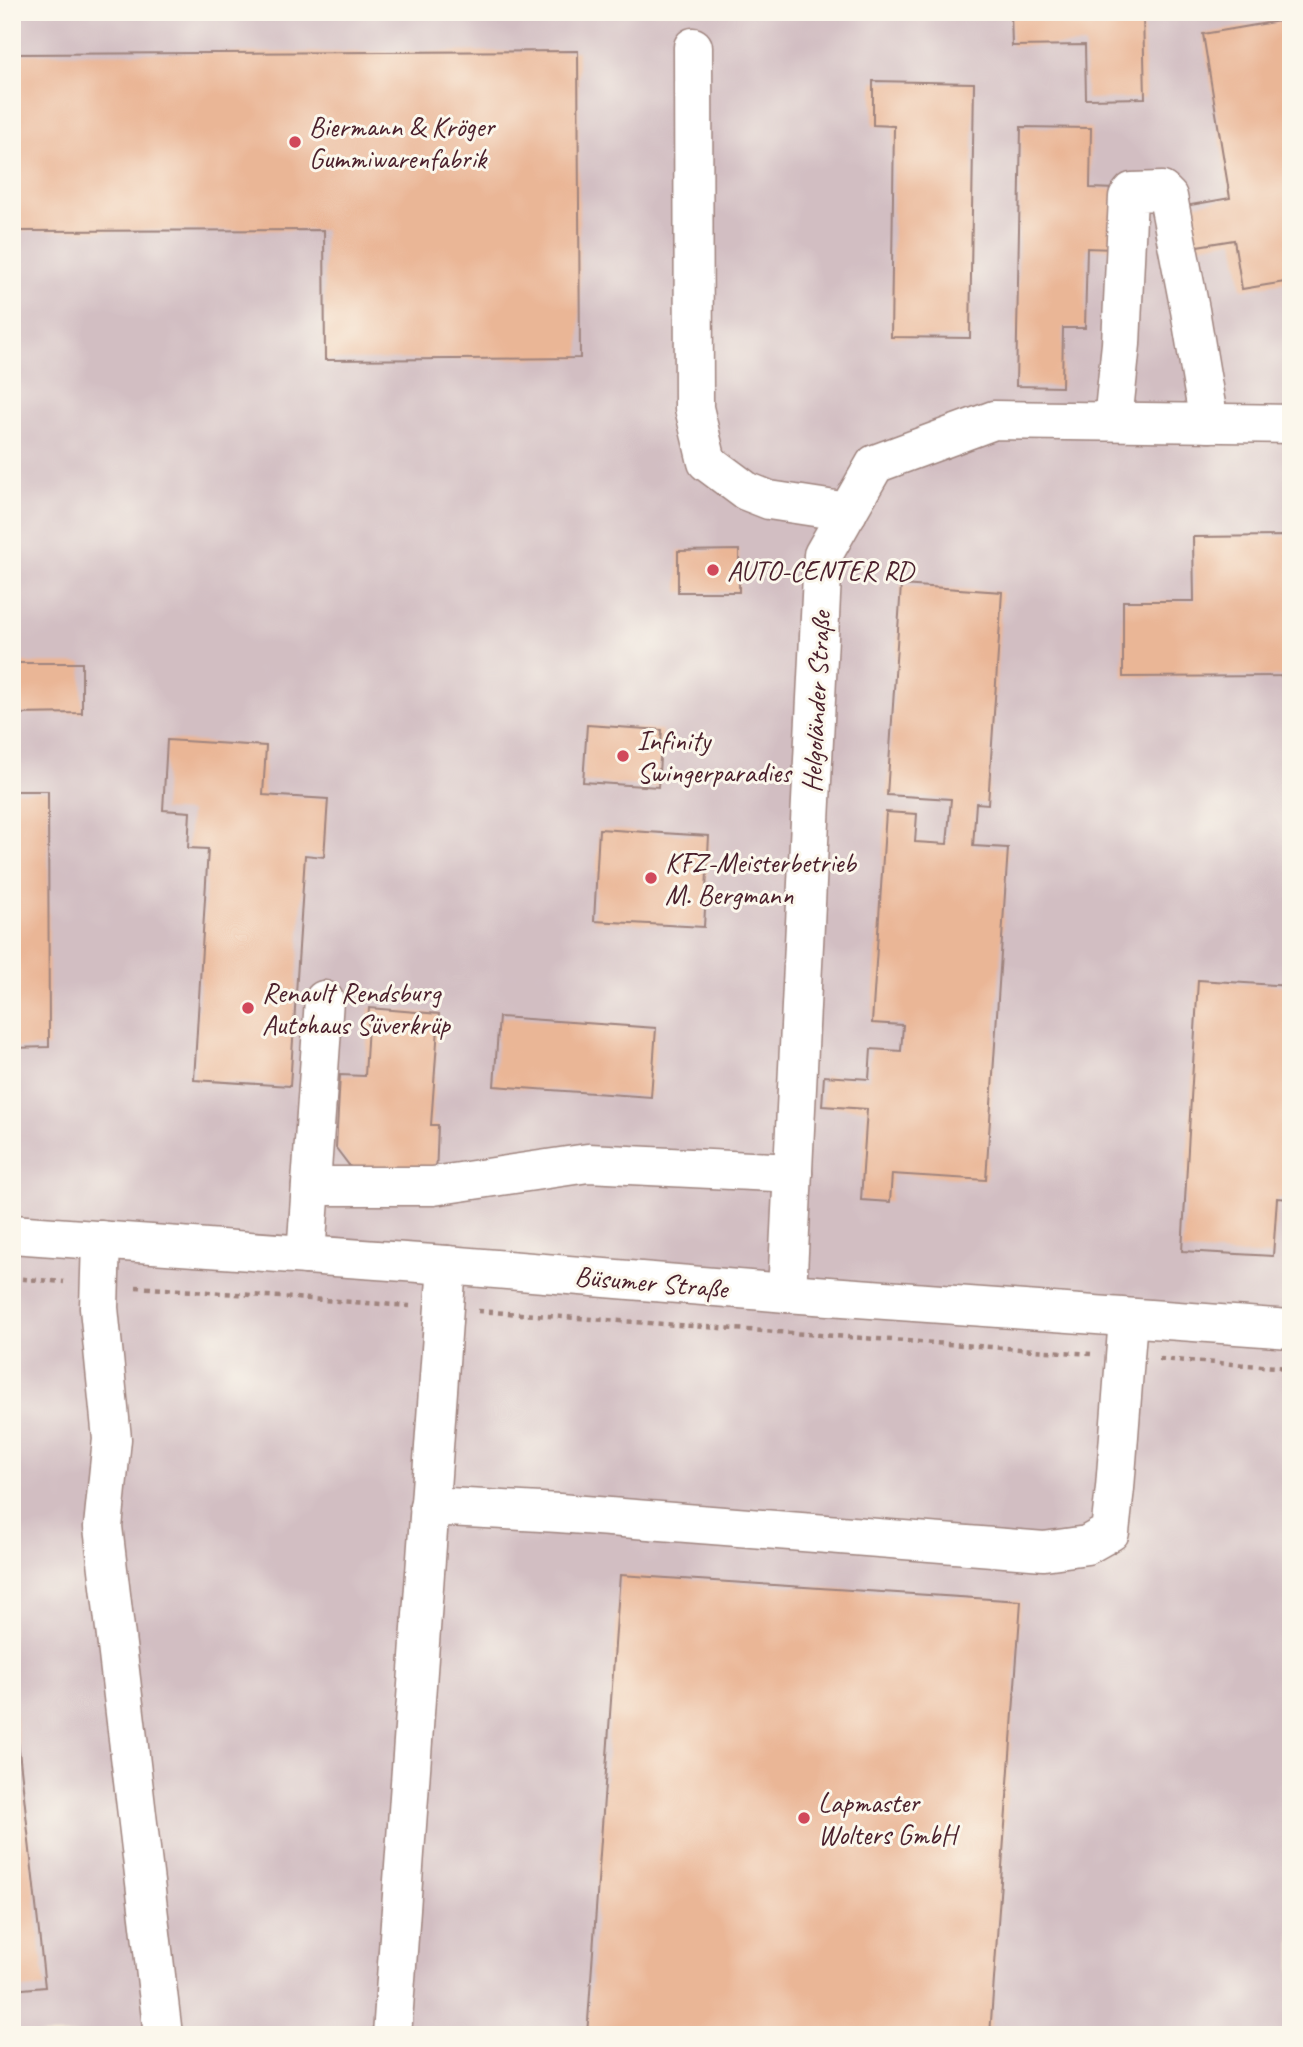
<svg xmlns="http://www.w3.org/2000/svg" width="1303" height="2047" font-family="Caveat,sans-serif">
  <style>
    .industrial { fill: #d2bec2 }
    .building { fill: #eab696 }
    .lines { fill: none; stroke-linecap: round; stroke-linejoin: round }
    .minor-casing { stroke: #9f847e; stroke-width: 41 }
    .path { stroke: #9f847e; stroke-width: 4.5; stroke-dasharray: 5 5; stroke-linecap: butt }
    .minor { stroke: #fff; stroke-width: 38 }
    .poi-dot { fill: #d1495b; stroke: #fbf7ec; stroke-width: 2.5 }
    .labels { text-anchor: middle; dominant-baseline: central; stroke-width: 6; stroke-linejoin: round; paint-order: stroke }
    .poi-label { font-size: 28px; fill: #4a1f2b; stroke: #fbf7ec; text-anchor: start }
    .street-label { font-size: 28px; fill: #4a1f2b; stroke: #fbf7ec }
  </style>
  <rect width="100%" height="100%" fill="#fbf7ec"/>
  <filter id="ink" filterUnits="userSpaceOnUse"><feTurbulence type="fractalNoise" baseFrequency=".0143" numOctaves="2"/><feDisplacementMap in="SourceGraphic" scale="14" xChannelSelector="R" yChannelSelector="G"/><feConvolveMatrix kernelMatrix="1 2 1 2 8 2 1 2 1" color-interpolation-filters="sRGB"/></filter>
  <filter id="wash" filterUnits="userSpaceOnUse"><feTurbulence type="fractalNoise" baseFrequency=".00686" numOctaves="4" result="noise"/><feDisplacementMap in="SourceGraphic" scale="28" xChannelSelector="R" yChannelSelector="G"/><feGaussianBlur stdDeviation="1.57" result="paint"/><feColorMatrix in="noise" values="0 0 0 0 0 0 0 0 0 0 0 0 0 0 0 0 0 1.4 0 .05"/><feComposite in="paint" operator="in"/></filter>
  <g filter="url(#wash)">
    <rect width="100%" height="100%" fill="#f4e8d0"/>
    <rect class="industrial" x="12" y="12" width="1279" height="2023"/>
    <g id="blocks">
      <g class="building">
        <polygon points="1011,12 1143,12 1145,98 1086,99 1085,45 1012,46"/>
        <polygon points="1291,19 1291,281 1242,289 1234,240 1191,247 1185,206 1230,198 1203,34"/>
        <polygon points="578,51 580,358 325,360 324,230 12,231 12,54"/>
        <polygon points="873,81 974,83 970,338 891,337 894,126 873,125"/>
        <polygon points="1021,127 1091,128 1090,188 1116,189 1114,249 1087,248 1085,328 1063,328 1062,387 1016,386"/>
        <polygon points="1289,536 1291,676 1123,677 1123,601 1194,601 1193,537"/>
        <polygon points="739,550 739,592 678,592 678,551"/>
        <polygon points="901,585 1002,592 988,804 976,803 973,846 1008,848 986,1180 892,1174 890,1202 861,1200 867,1109 822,1106 824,1076 869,1079 871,1049 901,1051 903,1025 872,1023 886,812 917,814 915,842 947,844 951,799 887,795"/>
        <polygon points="12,663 82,663 82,713 12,714"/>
        <polygon points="587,725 662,730 658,787 583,782"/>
        <polygon points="167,740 266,746 263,795 328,799 324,857 305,855 290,1086 194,1080 208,849 188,848 190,812 163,810"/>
        <polygon points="12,791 48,791 49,1047 12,1048"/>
        <polygon points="599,829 709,836 704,927 594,921"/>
        <polygon points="1198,980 1291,986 1291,1199 1277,1198 1273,1256 1182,1251"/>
        <polygon points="369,1008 439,1014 431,1125 438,1125 436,1177 355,1173 336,1148 340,1075 365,1076"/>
        <polygon points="499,1017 656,1028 651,1097 494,1086"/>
        <polygon points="620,1575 1021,1601 990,2035 587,2035"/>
        <polygon points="12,1705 14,1705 45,1987 12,1990"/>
      </g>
    </g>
  </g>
  <g filter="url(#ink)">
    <use href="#blocks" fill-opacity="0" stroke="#9f847e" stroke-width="2"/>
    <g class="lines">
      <g class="minor-casing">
        <g id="minor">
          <polyline points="693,47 694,408 707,462 746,491 769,500 848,512"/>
          <polyline points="1113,421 1121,344 1128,197 1132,192 1162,191 1168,197 1190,310 1209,423"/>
          <polyline points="311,1186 433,1186 588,1163 793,1173"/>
          <polyline points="12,1234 447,1265 787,1293 1291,1329"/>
          <polyline points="101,1240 99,1308 112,1439 103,1527 163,2035"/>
          <polyline points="306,1255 324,1000"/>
          <polyline points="787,1293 823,555 875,464 994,420 1291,424"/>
          <polyline points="429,1506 559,1513 1044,1551 1087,1545 1110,1532 1115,1488 1128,1318"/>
          <polyline points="392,2035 447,1265"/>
        </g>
      </g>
      <g class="path">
        <polyline points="12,1278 64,1282"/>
        <polyline points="136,1287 410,1306"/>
        <polyline points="478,1311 1091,1354"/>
        <polyline points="1159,1359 1291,1368"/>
      </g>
      <use href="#minor" class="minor"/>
    </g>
  </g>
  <g class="poi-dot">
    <circle cx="295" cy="142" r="7"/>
    <circle cx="713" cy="570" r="7"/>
    <circle cx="623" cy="756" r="7"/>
    <circle cx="651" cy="878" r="7"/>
    <circle cx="248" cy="1008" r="7"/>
    <circle cx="804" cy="1818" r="7"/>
  </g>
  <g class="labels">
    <g class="poi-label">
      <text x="309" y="126">Biermann &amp; Kröger<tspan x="309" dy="32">Gummiwarenfabrik</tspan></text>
      <text x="727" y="570">AUTO-CENTER RD</text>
      <text x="637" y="740">Infinity<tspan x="637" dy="32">Swingerparadies</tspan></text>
      <text x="665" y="862">KFZ-Meisterbetrieb<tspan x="665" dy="32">M. Bergmann</tspan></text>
      <text x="262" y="992">Renault Rendsburg<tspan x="262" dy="32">Autohaus Süverkrüp</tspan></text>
      <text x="818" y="1802">Lapmaster<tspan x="818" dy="32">Wolters GmbH</tspan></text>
    </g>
    <g class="street-label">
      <text transform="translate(816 702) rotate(-87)">Helgoländer Straße</text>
      <text transform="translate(651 1282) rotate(5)">Büsumer Straße</text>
    </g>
  </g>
  <rect width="1303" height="2047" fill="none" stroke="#fbf7ec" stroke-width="42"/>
</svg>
